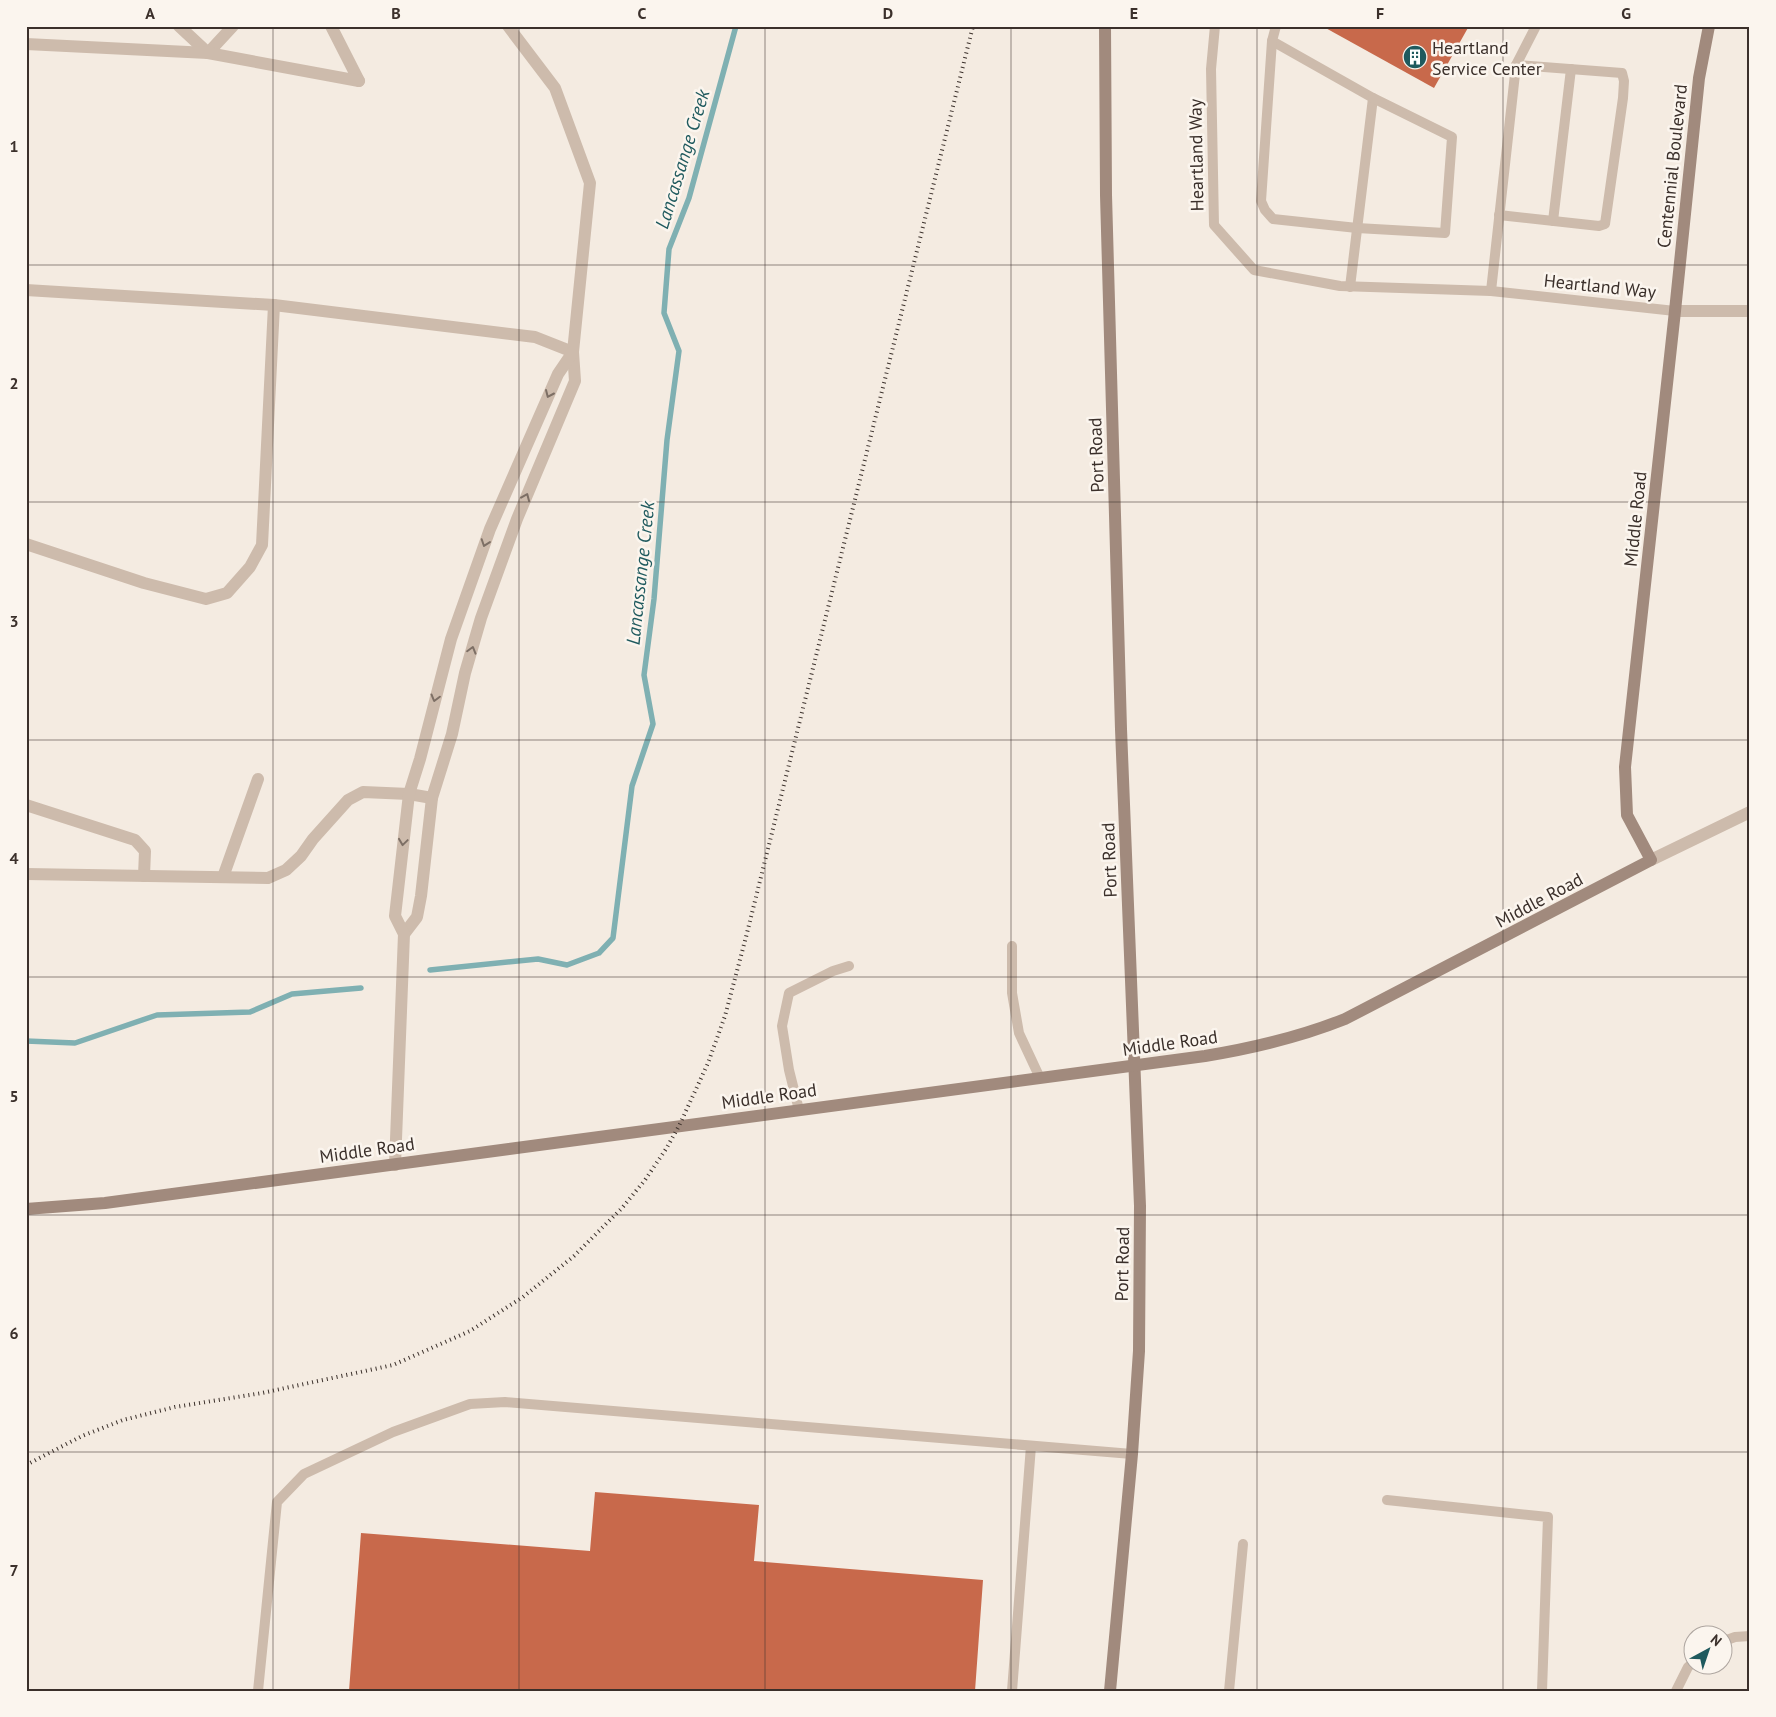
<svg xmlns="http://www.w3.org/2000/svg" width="1776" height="1717" font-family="'PT Sans',sans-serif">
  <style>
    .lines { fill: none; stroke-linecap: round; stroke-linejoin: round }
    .stream { stroke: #7fb0b2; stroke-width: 5.5 }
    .building { fill: #c8694b }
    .lane { stroke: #cdbbac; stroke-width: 10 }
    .street { stroke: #cdbbac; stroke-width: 12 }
    .secondary { stroke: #a18a7d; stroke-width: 12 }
    .rail { stroke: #3b302b; stroke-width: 4; stroke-dasharray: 1 4; stroke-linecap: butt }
    .oneway { stroke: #7d6f65 }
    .grid { fill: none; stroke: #3b302b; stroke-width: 1; stroke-opacity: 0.55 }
    .labels { text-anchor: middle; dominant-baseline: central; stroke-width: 5; stroke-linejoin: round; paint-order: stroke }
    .poi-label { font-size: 18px; fill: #3b302b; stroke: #fbf5ee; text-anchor: start }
    .street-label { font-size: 18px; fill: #3b302b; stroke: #fbf5ee }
    .water-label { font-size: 19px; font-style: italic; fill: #1f5a5e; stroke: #fbf5ee }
    .neatline { fill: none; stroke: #3b302b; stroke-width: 2 }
    .grid-label { font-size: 16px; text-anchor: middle; font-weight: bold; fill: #3b302b }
  </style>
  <rect width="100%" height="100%" fill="#f4ebe1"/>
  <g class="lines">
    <g class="stream">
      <polyline points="430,970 538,959 567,965 599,953 613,938 632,786 653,724 644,675 654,599 667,440 679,351 664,313 669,249 689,198 736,26"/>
      <polyline points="26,1041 75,1043 157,1015 250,1012 292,994 361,988"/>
    </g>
  </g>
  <g class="building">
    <polygon points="1322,26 1469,26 1434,88"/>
    <polygon points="595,1492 759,1505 754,1561 983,1580 975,1691 349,1691 361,1533 590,1551"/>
  </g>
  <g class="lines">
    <g class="lane">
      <polyline points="1215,26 1211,69 1214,225 1254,270 1340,286 1491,291 1675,311"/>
      <polyline points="1276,26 1272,41 1373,98 1350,287"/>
      <polyline points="1272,41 1261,201 1265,210 1273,219 1357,228 1445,233 1452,137 1373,98"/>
      <polyline points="1499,215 1599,226 1605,224 1623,98 1624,81 1622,73 1516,65"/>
      <polyline points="1553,221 1571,69"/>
      <polyline points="1491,291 1516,65 1536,26"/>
      <polyline points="1012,946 1012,993 1019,1033 1040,1078"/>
      <polyline points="799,1110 789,1070 782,1026 789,993 833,971 849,966"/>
      <polyline points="1387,1500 1548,1517 1542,1691"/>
      <polyline points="1724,1641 1735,1637 1750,1636"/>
      <polyline points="258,1691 277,1502 304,1474 393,1432 470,1404 505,1402 1132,1454"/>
      <polyline points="1012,1691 1031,1446"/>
      <polyline points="1229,1691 1243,1544"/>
      <polyline points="1676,1691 1688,1667 1694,1662"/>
    </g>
    <g class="street">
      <polyline points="179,26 208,53 233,26"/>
      <polyline points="331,26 359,81"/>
      <polyline points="26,44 208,53 359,81"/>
      <polyline points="26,290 274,305 535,337 573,352"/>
      <polyline points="1675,311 1750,311"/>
      <polyline points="26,544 144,583 206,599 227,593 250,567 262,545 274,305"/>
      <polyline points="26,805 135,840 145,851 144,876"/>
      <polyline points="1651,860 1750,812"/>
      <polyline points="26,874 268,878 286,870 301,856 313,839 348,800 363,792 409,794 432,798"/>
      <polyline points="223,877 258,779"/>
      <polyline points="404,934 417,917 421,896 432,798 452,734 465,673 481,618 517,519 575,381 573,352 590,183 555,88 508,26"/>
      <polyline points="395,1165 404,934 395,916 409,794 420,759 451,639 490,529 558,374 573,352"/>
    </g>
    <g class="secondary">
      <polyline points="1105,26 1106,195 1121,729 1140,1206 1139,1351 1132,1454 1110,1691"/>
      <path d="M 26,1209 L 105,1203 L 1205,1056 C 1254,1048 1300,1037 1345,1019 L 1651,860 L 1627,815 L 1625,767 L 1675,311 L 1699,78 L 1709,26"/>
    </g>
    <polyline class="rail" points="26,1465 82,1436 123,1420 175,1407 262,1393 393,1365 470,1331 523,1297 574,1256 622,1208 645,1180 666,1149 679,1126 708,1063 725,1016 746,937 973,26"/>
  </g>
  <defs><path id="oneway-chevron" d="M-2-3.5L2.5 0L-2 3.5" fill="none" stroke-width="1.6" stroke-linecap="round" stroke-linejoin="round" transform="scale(1.25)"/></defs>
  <g class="oneway">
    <use href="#oneway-chevron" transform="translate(549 394) rotate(114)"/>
    <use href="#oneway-chevron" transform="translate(526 497) rotate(-67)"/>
    <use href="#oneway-chevron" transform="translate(485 543) rotate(109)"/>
    <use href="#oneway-chevron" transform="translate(472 650) rotate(-74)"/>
    <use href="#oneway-chevron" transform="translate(435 698) rotate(105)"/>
    <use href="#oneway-chevron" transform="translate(403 842) rotate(98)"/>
  </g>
  <path class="grid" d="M 273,26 L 273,1691M 519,26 L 519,1691M 765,26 L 765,1691M 1011,26 L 1011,1691M 1257,26 L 1257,1691M 1503,26 L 1503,1691M 26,265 L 1750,265M 26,502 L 1750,502M 26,740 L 1750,740M 26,977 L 1750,977M 26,1215 L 1750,1215M 26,1452 L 1750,1452"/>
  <defs>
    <g id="building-disc" transform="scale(1.25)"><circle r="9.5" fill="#1f5a5e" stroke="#fbf5ee"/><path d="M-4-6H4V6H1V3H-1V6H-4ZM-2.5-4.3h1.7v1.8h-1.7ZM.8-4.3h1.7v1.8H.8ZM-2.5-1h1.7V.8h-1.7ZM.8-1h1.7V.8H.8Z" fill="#fff"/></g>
  </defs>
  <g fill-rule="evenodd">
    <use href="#building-disc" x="1415" y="57"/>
  </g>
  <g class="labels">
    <g class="poi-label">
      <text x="1432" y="47">Heartland<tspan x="1432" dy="21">Service Center</tspan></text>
    </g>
    <g class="street-label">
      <text transform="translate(1196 155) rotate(-91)">Heartland Way</text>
      <text transform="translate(1672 166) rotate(-84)">Centennial Boulevard</text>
      <text transform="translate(1600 286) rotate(6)">Heartland Way</text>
      <text transform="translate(1096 455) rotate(-92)">Port Road</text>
      <text transform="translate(1635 519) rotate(-84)">Middle Road</text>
      <text transform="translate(1109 860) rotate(-92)">Port Road</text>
      <text transform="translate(1539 900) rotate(-28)">Middle Road</text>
      <text transform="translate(1170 1043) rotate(-8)">Middle Road</text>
      <text transform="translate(769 1096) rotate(-8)">Middle Road</text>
      <text transform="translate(367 1150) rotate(-8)">Middle Road</text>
      <text transform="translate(1122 1264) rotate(-89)">Port Road</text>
    </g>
    <g class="water-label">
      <text transform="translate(682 159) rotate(-73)">Lancassange Creek</text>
      <text transform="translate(640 573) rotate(-84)">Lancassange Creek</text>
    </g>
  </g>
  <rect width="1776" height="1717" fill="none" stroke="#fbf5ee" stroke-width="55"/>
  <g transform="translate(1708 1650) rotate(40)"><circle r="24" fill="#fbf5ee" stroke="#aea6a0"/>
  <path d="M0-4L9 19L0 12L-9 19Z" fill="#1f5a5e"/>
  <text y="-8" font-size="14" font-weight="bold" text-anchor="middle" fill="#3b302b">N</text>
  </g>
  <rect x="28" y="28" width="1720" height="1662" class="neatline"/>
  <g class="grid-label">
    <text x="150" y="19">A</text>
    <text x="396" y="19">B</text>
    <text x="642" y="19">C</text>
    <text x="888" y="19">D</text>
    <text x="1134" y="19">E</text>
    <text x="1380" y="19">F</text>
    <text x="1626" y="19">G</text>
    <text x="14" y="152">1</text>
    <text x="14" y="389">2</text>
    <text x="14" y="627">3</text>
    <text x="14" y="864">4</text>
    <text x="14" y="1102">5</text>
    <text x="14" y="1339">6</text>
    <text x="14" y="1576">7</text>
  </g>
</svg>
